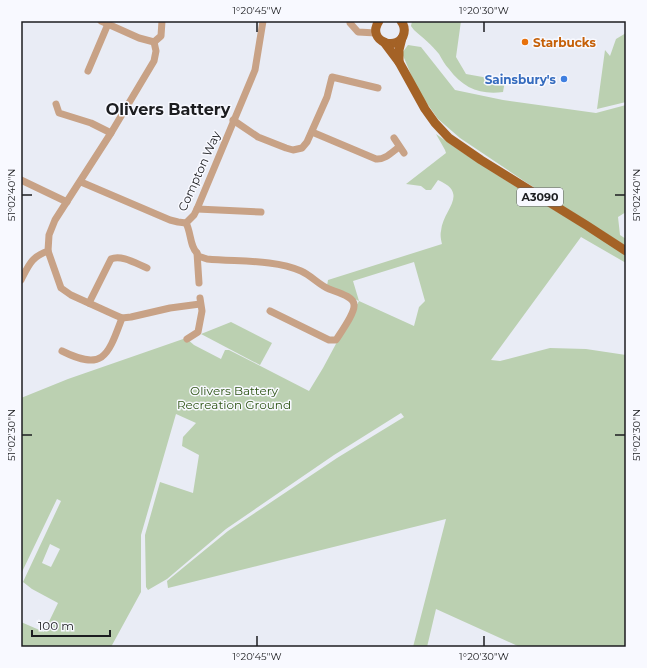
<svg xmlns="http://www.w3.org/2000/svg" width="647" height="668" font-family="Montserrat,sans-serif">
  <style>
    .green { fill: #bbd0b1; fill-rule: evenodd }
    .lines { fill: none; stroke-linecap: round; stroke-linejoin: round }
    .minor { stroke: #c8a286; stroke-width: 7 }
    .major { stroke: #a46226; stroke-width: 9 }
    .ticks { fill: none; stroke: #1c1d20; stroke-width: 1.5 }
    .food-dot { fill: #e8710a; stroke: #f8f9ff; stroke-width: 1.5 }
    .shop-dot { fill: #3f7fe0; stroke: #f8f9ff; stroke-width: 1.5 }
    .labels { text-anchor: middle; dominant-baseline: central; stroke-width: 3; stroke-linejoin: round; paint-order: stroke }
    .shield { fill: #f8f9ff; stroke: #5e5f63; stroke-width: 1 }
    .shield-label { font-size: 11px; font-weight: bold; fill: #1c1d20 }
    .food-label { font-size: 12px; font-weight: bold; fill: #c56008; stroke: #f8f9ff; text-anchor: start }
    .shop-label { font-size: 12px; font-weight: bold; fill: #366cbe; stroke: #f8f9ff; text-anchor: end }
    .street-label { font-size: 12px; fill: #1c1d20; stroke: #f8f9ff }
    .park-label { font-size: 12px; fill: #2d5414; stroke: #f8f9ff }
    .district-label { font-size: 16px; font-weight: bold; fill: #1c1d20; stroke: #f8f9ff }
    .neatline { fill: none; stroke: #1c1d20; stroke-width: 1.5 }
    .ticks-label { font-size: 10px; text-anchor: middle; fill: #1c1d20 }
  </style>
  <rect width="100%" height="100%" fill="#e9ecf5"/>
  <g class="green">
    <path d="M 412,21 L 461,21 L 456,57 L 466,74 L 505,81 L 503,92 C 480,95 463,88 449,69 C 445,65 442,59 439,54 C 432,45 422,37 414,30 L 411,26 Z"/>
    <polygon points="626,33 626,102 597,109 605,50 610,56 616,39"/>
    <polygon points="408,45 421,47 455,90 503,100 596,113 626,105 626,212 618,217 620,235 626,239 626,246 524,181 460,138 438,119 417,89 402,53"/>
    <path d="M 436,134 C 497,178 563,214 626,255 L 626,263 L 581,237 L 491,360 L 500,361 L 550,348 L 586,349 L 626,355 L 626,647 L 520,647 L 436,609 L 427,647 L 413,647 L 446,519 L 168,588 L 167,581 L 228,531 L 337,458 L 404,417 L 401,413 L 334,455 L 226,529 L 167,579 L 148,590 L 146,587 L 145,535 L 160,482 L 193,493 L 199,455 L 182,446 L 183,437 L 196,423 L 176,414 L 141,535 L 141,592 L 111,647 L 21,647 L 21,622 L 44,632 L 58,603 L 32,589 L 23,582 L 61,501 L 57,499 L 21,574 L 21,398 L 68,379 L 186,338 L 194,345 L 221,359 L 225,350 L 229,350 L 309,391 L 323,368 L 359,301 L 327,286 L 328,280 L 442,244 C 441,240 440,235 441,231 C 443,209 470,194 438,180 L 431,190 L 426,190 L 421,186 L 406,184 L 446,153 L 445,150 ZM 414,262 L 425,301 L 419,307 L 414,326 L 359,301 L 353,281 ZM 50,544 L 60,549 L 51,567 L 42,563 Z"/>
    <polygon points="231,322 272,343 260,365 201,334"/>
  </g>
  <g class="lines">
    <g class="minor">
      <polyline points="101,21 139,38 154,42"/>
      <polyline points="350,21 350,23 358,32 376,33"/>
      <polyline points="154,42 161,36 162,21"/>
      <polyline points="88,71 108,24"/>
      <polyline points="56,104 59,113 91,123 111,133"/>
      <polyline points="233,120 258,137 286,148 293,150 302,148 307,142 327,97 332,77 378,88"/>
      <path d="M 312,132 L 376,159 C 385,160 392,152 399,147"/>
      <polyline points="394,138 404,153"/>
      <polyline points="21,180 67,202"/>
      <polyline points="81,182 170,220 178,222 186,223"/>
      <polyline points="197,209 261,212"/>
      <polyline points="48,251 61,288 71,295 115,315 122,318 131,317 170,308 200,304"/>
      <path d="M 197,253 L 198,256 L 207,259 C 237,262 274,259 301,271 C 312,276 319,285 329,289 C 336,292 354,296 354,305 C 355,313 341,332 336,340 L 329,340 L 270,311"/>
      <path d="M 21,280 C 29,265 31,257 48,251 L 49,235 L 55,220 L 111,133 L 154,61 L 156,51 L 154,42"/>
      <path d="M 199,283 L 197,253 C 190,247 191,232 186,223 L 194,215 L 197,209 L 255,70 L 263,21"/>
      <path d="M 89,303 L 111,259 C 121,254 137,264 147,268"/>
      <polyline points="187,339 198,332 202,311 200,298"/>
      <path d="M 62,351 C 104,372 108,355 122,318"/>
    </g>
    <g class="major">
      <path d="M 379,21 C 365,42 400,53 404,33 C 405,28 404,25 401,21"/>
      <polyline points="384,42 399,62 425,109 435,123 449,138 481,160 586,225 626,251"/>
      <polyline points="399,62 399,50 402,38"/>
    </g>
  </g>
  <path class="ticks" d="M 257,22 L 257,32M 484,22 L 484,32M 22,195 L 32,195M 615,195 L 625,195M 22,435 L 32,435M 615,435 L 625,435M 257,636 L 257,646M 484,636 L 484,646"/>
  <circle class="food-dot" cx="525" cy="42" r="4"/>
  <circle class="shop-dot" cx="564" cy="79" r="4"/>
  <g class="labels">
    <rect class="shield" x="517" y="188" width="46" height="18" rx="3"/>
    <g class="shield-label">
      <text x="540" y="197">A3090</text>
    </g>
    <g class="food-label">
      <text x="533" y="42">Starbucks</text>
    </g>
    <g class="shop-label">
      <text x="556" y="79">Sainsbury's</text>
    </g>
    <g class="street-label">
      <text transform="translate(199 171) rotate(-66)">Compton Way</text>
    </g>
    <g class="park-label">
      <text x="234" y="390">Olivers Battery<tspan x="234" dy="14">Recreation Ground</tspan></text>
    </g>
    <g class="district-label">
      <text x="168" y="109">Olivers Battery</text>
    </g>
  </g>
  <rect width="647" height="668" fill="none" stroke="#f8f9ff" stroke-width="44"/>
  <path d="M32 630v6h78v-6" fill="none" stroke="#1c1d20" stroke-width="2"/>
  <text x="38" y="630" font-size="12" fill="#1c1d20" stroke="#f8f9ff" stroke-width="3" paint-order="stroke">100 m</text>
  <rect x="22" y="22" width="603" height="624" class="neatline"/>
  <g class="ticks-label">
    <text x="257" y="14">1°20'45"W</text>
    <text x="484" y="14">1°20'30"W</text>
    <text transform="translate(11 195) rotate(-90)" y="4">51°02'40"N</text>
    <text transform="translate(636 195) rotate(-90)" y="4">51°02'40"N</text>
    <text transform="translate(11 435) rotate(-90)" y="4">51°02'30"N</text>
    <text transform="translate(636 435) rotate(-90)" y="4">51°02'30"N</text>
    <text x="257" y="660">1°20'45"W</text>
    <text x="484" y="660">1°20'30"W</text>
  </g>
</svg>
